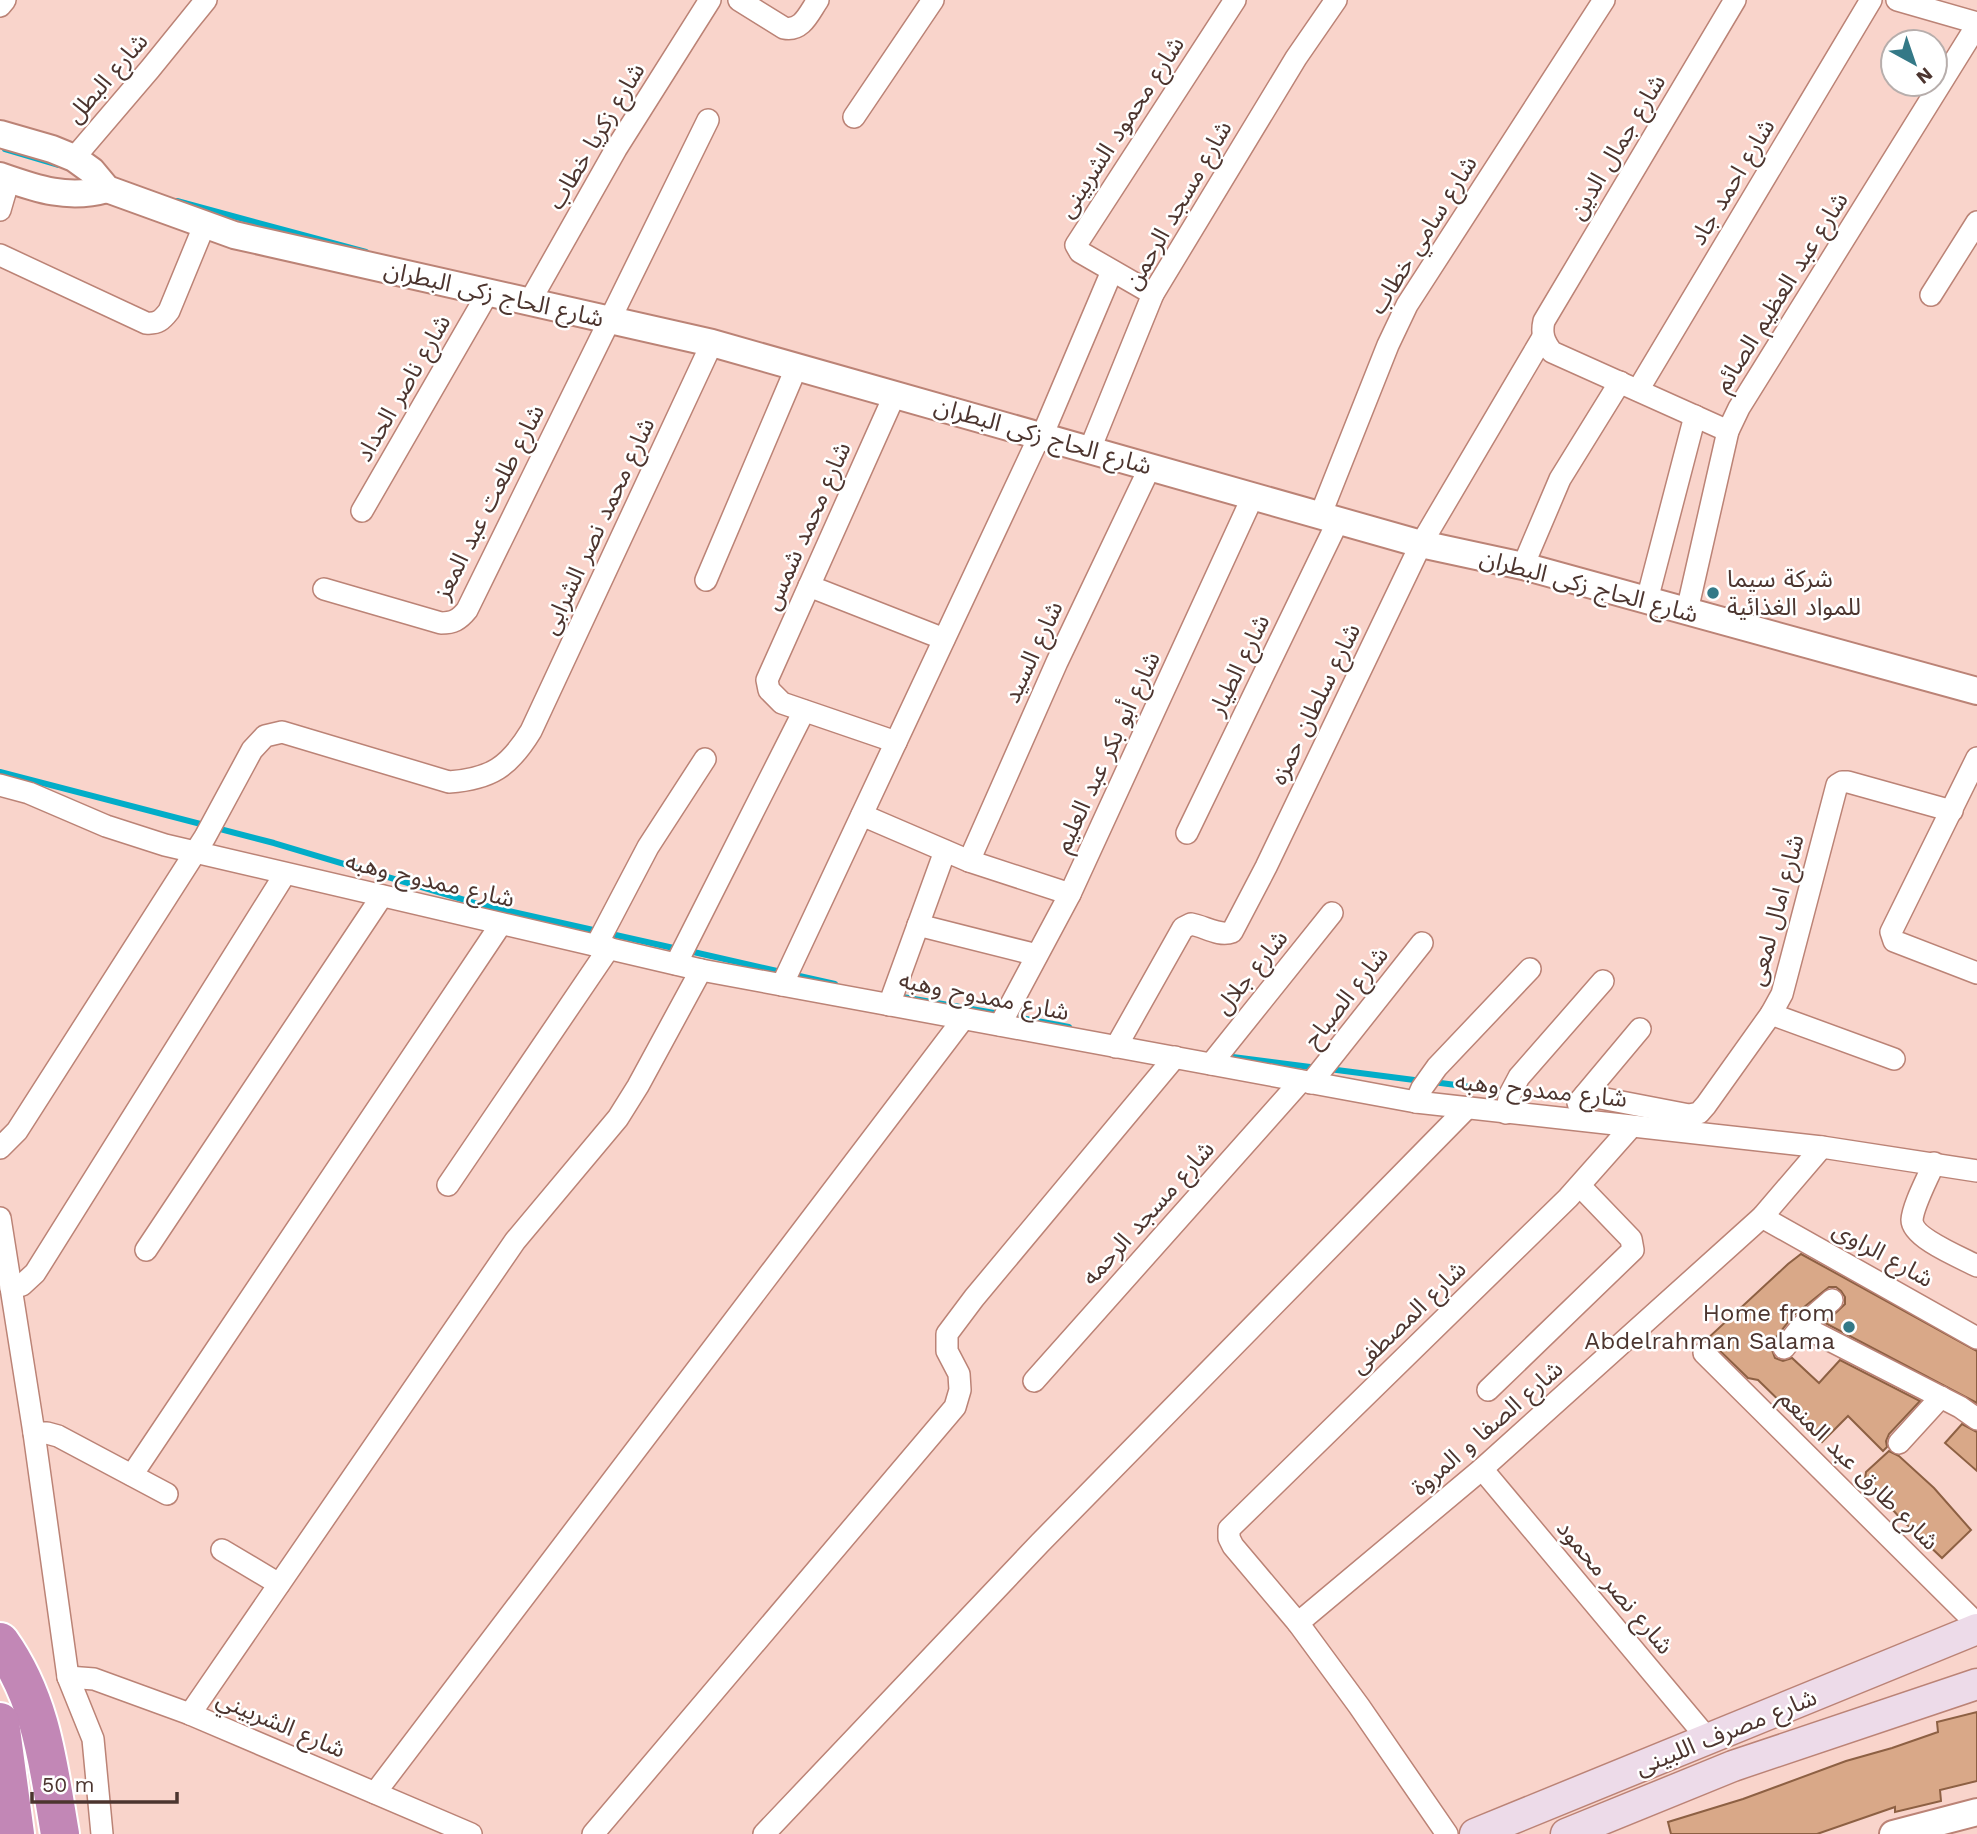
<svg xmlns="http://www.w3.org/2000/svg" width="1977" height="1834" font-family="'Work Sans','Noto Sans Arabic',sans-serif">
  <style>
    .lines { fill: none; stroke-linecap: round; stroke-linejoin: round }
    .stream { stroke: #02adc8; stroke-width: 6 }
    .building { fill: #d9a888; stroke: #8d6043; stroke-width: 2 }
    .minor-casing { stroke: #bb8376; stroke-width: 24 }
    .tertiary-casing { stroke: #bb8376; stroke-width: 30 }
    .secondary-casing { stroke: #bb8376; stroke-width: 33 }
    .motorway-casing { stroke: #fff; stroke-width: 42 }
    .minor { stroke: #fff; stroke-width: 21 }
    .tertiary { stroke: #fff; stroke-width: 26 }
    .secondary { stroke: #eddbe9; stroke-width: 30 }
    .motorway { stroke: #c287b6; stroke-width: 38 }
    .poi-dot { fill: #347987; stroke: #fff; stroke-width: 2.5 }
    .labels { text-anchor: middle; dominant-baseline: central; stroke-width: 5; stroke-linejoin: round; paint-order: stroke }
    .street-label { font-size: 24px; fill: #4c352f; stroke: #fff }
    .poi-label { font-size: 24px; fill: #4c352f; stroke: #fff; text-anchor: start }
  </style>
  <rect width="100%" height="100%" fill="#f9d4cb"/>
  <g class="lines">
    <g class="stream">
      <polyline points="5,149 59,165"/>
      <polyline points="177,201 366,252"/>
      <polyline points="0,772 274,843 482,905 678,949"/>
      <polyline points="689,951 835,984"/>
      <polyline points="897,996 1000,1014"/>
      <polyline points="1011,1016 1069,1027"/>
      <polyline points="1225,1056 1318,1068"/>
      <polyline points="1329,1069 1422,1081"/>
      <polyline points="1433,1082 1502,1091"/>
    </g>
  </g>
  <g class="building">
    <polygon points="1801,1254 1977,1351 1977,1403 1825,1323 1845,1304 1845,1297 1841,1291 1836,1287 1829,1287 1793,1316 1774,1340 1771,1347 1775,1358 1783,1361 1792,1358 1819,1383 1840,1360 1920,1401 1889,1434 1886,1441 1887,1447 1883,1451 1848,1416 1822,1442 1758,1380 1748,1378 1713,1344 1706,1340 1788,1264"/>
    <polygon points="1962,1424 1977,1432 1977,1471 1945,1443"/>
    <polygon points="1889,1451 1899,1456 1934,1488 1971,1530 1942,1558 1901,1519 1865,1479 1866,1472"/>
    <polygon points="1977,1712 1977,1781 1940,1790 1941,1801 1895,1812 1895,1807 1817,1834 1671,1834 1668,1822 1743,1799 1846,1761 1892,1748 1938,1732 1937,1722"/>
  </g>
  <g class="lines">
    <g class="minor-casing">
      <g id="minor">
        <path d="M 739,0 L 784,28 C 802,32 809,13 818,0"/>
        <polyline points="1897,0 1977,23"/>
        <polyline points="0,6 5,0"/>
        <polyline points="854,117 933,0"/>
        <polyline points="74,158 150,69 206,0"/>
        <polyline points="0,210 9,179"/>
        <path d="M 0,255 L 146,323 C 158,324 162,320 169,311 L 204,226"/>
        <polyline points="1153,294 1080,252 1076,245 1235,0"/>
        <polyline points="1931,295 1977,222"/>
        <polyline points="530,301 616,149 710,0"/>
        <polyline points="1638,390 1871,0"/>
        <polyline points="895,394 767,680 769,690 782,703 896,742"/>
        <path d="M 1728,431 L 1552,352 C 1544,342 1541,334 1544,321 L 1735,0"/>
        <polyline points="1042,436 1112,271"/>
        <polyline points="1090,449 1153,294 1296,58 1336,0"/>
        <polyline points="362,511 489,291"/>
        <polyline points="1320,516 1388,345 1407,305 1604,0"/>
        <polyline points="1523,566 1560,479 1620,382"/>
        <polyline points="706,580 797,366"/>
        <polyline points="809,586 944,639"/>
        <path d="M 324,589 L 441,623 C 453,623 459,620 467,610 L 708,120"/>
        <polyline points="1647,600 1695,416"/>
        <polyline points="1687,611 1728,431 1739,408 1977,25"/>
        <polyline points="1977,758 1891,932 1894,941 1977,973"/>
        <polyline points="0,785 29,793 106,826 165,845 701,970 1416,1102 1822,1147 1977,1171"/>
        <polyline points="862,815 969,861 1070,894"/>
        <polyline points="1187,833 1338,521"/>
        <polyline points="969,861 1057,662 1150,467"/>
        <polyline points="918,925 1037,955"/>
        <polyline points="596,946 648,847 705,759"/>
        <polyline points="676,964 804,711"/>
        <polyline points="782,985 1040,435"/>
        <polyline points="889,1005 945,851"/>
        <polyline points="1771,1014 1894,1059"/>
        <polyline points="1000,1025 1070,894 1253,496"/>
        <path d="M 1116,1047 L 1183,928 L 1191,924 C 1204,926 1219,937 1232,932 L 1266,867 L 1421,544 L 1543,337"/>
        <polyline points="1211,1064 1332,913"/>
        <polyline points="1311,1083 1422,943"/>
        <polyline points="1585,1095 1689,1115 1699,1113 1706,1105 1771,1014 1782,994 1837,785 1842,782 1848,782 1952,811"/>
        <polyline points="1416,1102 1422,1088 1437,1067 1530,969"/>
        <polyline points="1578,1103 1640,1029"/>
        <polyline points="1506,1113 1510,1094 1519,1077 1603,981"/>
        <path d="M 0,1148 L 17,1131 L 205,837 L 252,750 L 265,736 L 282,732 L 449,782 C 491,779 509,767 531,731 L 712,343"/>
        <path d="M 1934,1163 C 1928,1178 1913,1205 1912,1220 C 1912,1238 1962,1258 1977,1266"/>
        <polyline points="448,1185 609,948"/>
        <polyline points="1762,1217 1977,1338"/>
        <polyline points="0,1218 34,1433 68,1677 93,1739 102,1834"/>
        <polyline points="146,1250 382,896"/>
        <polyline points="11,1288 22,1285 35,1273 285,874"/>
        <polyline points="1802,1326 1960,1407 1977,1419"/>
        <polyline points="1784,1348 1802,1326 1832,1300"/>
        <polyline points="1704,1353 1977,1624"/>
        <polyline points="1034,1381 1301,1081"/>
        <polyline points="1488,1390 1633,1250 1631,1239 1580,1186"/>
        <polyline points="34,1433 47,1433 58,1436 167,1494"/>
        <polyline points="1899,1443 1941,1397"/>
        <polyline points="1482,1469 1708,1739"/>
        <polyline points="132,1475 501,924"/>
        <polyline points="222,1550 279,1584"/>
        <polyline points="1298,1623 1482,1469 1762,1217 1822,1147"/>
        <polyline points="68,1677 94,1679 190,1714 471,1834"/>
        <polyline points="190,1714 515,1241 618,1118 638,1086 701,970"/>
        <polyline points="375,1793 964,1018"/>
        <polyline points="593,1834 955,1407 960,1390 959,1374 947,1351 947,1334 974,1298 1175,1057"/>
        <polyline points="764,1834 1040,1543 1467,1108"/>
        <polyline points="1447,1834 1359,1706 1298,1623 1233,1546 1229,1538 1229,1529 1568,1198 1631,1127"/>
      </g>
    </g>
    <g class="tertiary-casing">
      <g id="tertiary">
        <polyline points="0,134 52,149 74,158 92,171 107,189 234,235 712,343 1421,544 1523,566 1977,691"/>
        <path d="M 0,176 C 37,189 68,200 107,189"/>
        <polyline points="1893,1834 1977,1812"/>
      </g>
    </g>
    <g class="secondary-casing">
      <g id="secondary">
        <polyline points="1475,1834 1977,1629"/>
        <polyline points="1566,1834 1733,1766 1977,1684"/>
      </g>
    </g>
    <g class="motorway-casing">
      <g id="motorway">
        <path d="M 0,1642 C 42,1701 48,1764 60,1834"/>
        <polyline points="0,1722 15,1834"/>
      </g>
    </g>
    <use href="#minor" class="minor"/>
    <use href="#tertiary" class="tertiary"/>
    <use href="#secondary" class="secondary"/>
    <use href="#motorway" class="motorway"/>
  </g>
  <g class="poi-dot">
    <circle cx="1713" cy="593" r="7"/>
    <circle cx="1849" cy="1327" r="7"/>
  </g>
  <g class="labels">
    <g class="street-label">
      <text transform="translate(107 78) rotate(-49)">شارع البطل</text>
      <text transform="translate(1121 127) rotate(-57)">شارع محمود الشربينى</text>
      <text transform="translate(596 136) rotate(-59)">شارع زكريا خطاب</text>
      <text transform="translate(1617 147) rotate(-59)">شارع جمال الدين</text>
      <text transform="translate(1732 182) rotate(-59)">شارع احمد جاد</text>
      <text transform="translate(1178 205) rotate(-60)">شارع مسجد الرحمن</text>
      <text transform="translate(1423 235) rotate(-58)">شارع سامي خطاب</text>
      <text transform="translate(1781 292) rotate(-58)">شارع عبد العظيم الصائم</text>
      <text transform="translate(494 294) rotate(13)">شارع الحاج زكى البطران</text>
      <text transform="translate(403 388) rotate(-60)">شارع ناصر الحداد</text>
      <text transform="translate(1043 436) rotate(16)">شارع الحاج زكى البطران</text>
      <text transform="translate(489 502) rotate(-63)">شارع طلعت عبد المعز</text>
      <text transform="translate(598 526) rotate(-65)">شارع محمد نصر الشرابى</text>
      <text transform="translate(807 526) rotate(-66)">شارع محمد شمس</text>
      <text transform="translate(1589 586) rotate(15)">شارع الحاج زكى البطران</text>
      <text transform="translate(1033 652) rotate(-65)">شارع السيد</text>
      <text transform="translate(1239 665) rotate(-64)">شارع الطيار</text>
      <text transform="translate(1315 704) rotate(-64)">شارع سلطان حمزه</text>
      <text transform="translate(1107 752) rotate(-65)">شارع أبو بكر عبد العليم</text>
      <text transform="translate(430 880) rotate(13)">شارع ممدوح وهبه</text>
      <text transform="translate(1776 910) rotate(-75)">شارع امال لمعى</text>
      <text transform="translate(1251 972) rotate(-51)">شارع جلال</text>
      <text transform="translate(984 996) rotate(11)">شارع ممدوح وهبه</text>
      <text transform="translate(1346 997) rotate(-52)">شارع الصباح</text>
      <text transform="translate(1541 1090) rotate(6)">شارع ممدوح وهبه</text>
      <text transform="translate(1148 1213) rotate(-48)">شارع مسجد الرحمه</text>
      <text transform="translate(1883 1254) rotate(29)">شارع الراوى</text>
      <text transform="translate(1408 1317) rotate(-44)">شارع المصطفى</text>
      <text transform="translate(1487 1428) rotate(-41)">شارع الصفا و المروة</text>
      <text transform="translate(1859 1470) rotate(45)">شارع طارق عبد المنعم</text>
      <text transform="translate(1615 1587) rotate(50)">شارع نصر محمود</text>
      <text transform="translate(281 1724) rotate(23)">شارع الشربيني</text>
      <text transform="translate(1726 1732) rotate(-22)">شارع مصرف اللبينى</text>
    </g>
    <g class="poi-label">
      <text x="1727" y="579">شركة سيما<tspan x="1727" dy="28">للمواد الغذائية</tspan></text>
      <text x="1835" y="1313" text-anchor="end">Home from<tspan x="1835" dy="28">Abdelrahman Salama</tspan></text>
    </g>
  </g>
  <g transform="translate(1914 63) rotate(140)"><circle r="33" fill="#ffffff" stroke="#b7aeac" stroke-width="2"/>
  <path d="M0-5L12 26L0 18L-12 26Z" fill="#347987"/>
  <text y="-10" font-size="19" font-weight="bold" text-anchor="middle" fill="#4c352f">N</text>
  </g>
  <path d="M32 1792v10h145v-10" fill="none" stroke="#4c352f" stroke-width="3.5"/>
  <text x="42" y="1792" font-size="21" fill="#4c352f" stroke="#ffffff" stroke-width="5" paint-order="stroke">50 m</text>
</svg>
